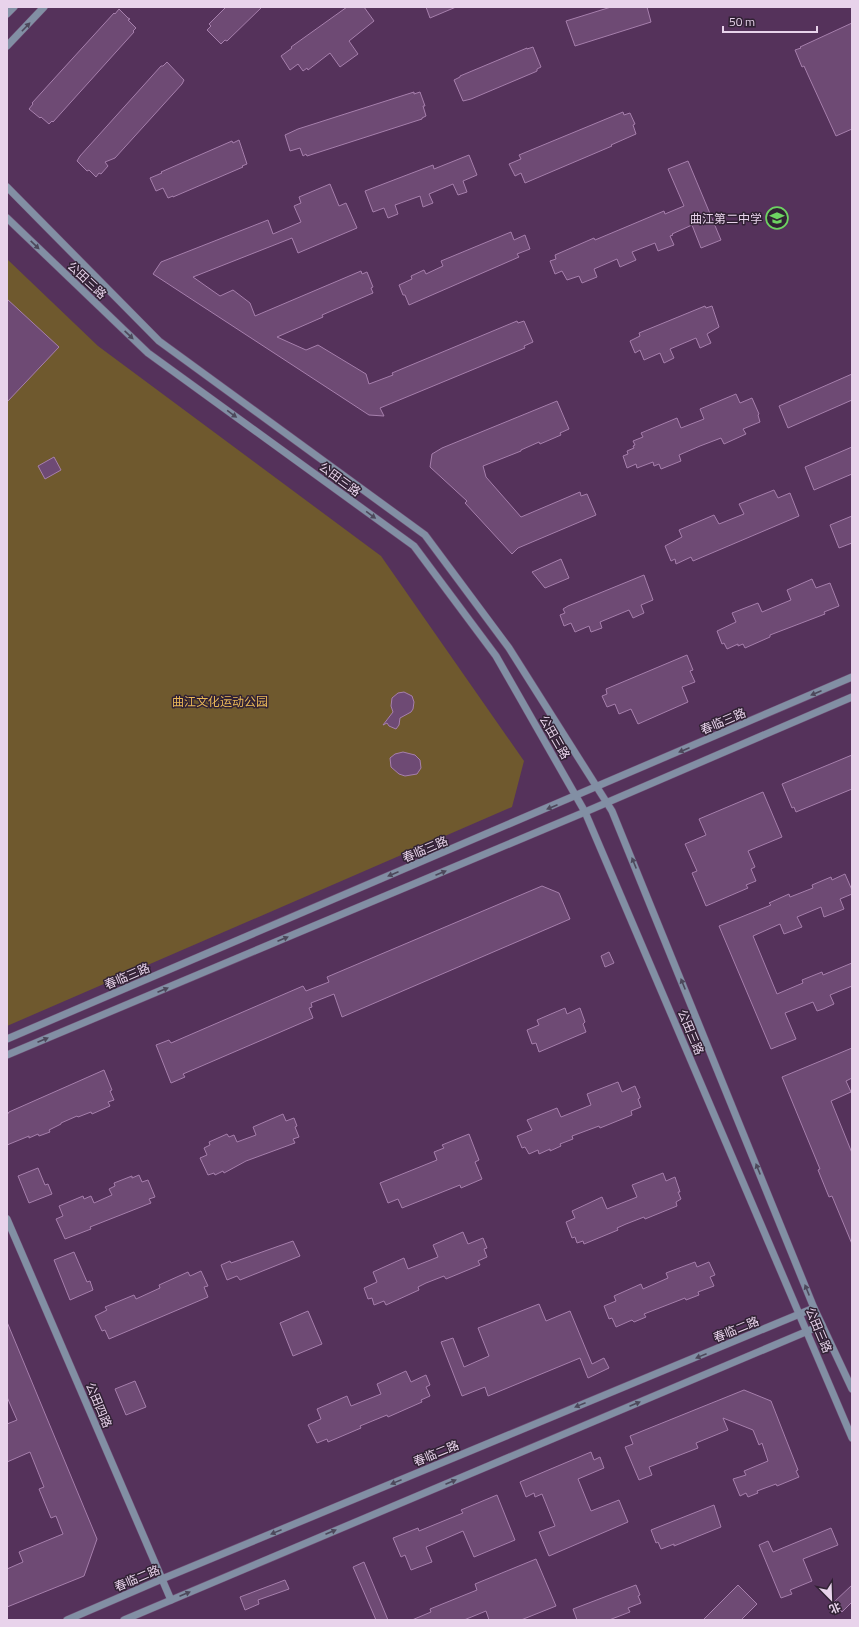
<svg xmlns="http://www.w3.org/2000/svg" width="859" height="1627" font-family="'Titillium Web','Noto Sans SC',sans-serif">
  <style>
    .green { fill: #6f592e }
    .building { fill: #6e4a74; stroke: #a67fac }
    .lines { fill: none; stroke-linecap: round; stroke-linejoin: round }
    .minor-casing { stroke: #6f4f75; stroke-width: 8 }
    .minor { stroke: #828fa4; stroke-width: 7 }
    .oneway { fill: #4d485b }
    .labels { text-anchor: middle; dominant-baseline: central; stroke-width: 3; stroke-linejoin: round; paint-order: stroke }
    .poi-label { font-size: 12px; fill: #e8d3eb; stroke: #312234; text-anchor: end }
    .street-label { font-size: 12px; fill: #e8d3eb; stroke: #312234 }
    .park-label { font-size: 12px; fill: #eab858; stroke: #312234 }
  </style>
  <rect width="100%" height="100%" fill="#55325b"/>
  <polygon class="green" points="7,259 98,346 381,556 524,761 512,807 7,1026"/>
  <g class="building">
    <polygon points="226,7 262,7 227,41 225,40 221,44 207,30 211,26 209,24"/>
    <polygon points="347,7 364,7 374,21 349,41 358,54 340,67 330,53 308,70 307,68 303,71 298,64 290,70 281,56 292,48 291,47"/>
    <polygon points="426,7 456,7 430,18"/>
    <polygon points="611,7 647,7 651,22 575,46 566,21"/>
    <polygon points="119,9 128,18 130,19 128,20 136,28 133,31 134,32 53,122 52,121 49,124 41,117 40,118 29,109 33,104 32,103 114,13 115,14"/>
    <polygon points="852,23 852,129 836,136 808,75 804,66 802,67 795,50 801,48 800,47"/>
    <polygon points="533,47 541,67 537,69 537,71 535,72 471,99 463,101 454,80 460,77 460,76 527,48 527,49"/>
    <polygon points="167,62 184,80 182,84 115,158 105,162 108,166 101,174 99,173 96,177 89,170 87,171 77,161 80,156 161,66 163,66"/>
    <polygon points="414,92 414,94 420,92 425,106 423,106 426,116 422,118 422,119 307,156 306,154 303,156 300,148 290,151 285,135 298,129"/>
    <polygon points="623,112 624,115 630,113 635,124 633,125 636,134 611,145 612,146 525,183 521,173 515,176 509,164 521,159 519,155"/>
    <polygon points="239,140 247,164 242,166 243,167 173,197 173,196 168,198 163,188 156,191 150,178 162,173 161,172 193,158 232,141 233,143"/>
    <polygon points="469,155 477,175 463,181 467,192 458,195 453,184 429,194 433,203 423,207 420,196 395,205 398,214 388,218 384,208 373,212 365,191 433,165 434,169"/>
    <polygon points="688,161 721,240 701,248 692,225 672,234 673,235 670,236 674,245 658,251 655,243 632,252 636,260 620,267 617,259 594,269 597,277 582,283 579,276 567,280 562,271 555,274 550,261 556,259 555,255 594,238 595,240 664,211 665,214 684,206 668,169"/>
    <polygon points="330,184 339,206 346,203 357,228 298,253 292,238 193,277 220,296 233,290 250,303 255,316 361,271 362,274 367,272 373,287 371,288 373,293 322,315 323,317 277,337 306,350 318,345 366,374 369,384 393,375 392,373 517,321 518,323 524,321 533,342 524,346 525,348 380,408 384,416 369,415 153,274 161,262 268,220 273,234 301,222 294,206 301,203 299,197"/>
    <polygon points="511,232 514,240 525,235 530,249 517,254 519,257 409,305 405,295 403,295 399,285 412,279 411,276 424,270 426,274 443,266 441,261"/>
    <polygon points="7,299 59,347 7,402"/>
    <polygon points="705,306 706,308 712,306 719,327 707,334 711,343 700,348 696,338 670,349 674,358 664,363 660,353 644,360 640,350 635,353 630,341 640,336 639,333"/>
    <polygon points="852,374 852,400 788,428 779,406"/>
    <polygon points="736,394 740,403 752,398 759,414 758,415 760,422 743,429 746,434 724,444 721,438 700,446 679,455 681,461 661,469 659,464 654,466 653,462 637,468 636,464 627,468 623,456 628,454 627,451 634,448 633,446 635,445 633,441 643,437 641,433 677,418 681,428 704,419 700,409"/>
    <polygon points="557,401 569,429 560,433 561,435 540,444 539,442 521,450 521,451 483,466 486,477 521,517 580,492 581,496 587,494 596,515 518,548 512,554 465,503 467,501 430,467 432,454 442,448"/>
    <polygon points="852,447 852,474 814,490 805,467"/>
    <polygon points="54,457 61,470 45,479 38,466"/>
    <polygon points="774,490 778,498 790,493 799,516 693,561 691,557 676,564 675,559 671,561 665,546 682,537 679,530 714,515 719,524 744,514 739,504"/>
    <polygon points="852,516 852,543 839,548 830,525"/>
    <polygon points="561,559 569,578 545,588 532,572"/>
    <polygon points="644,575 653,600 641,605 644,613 633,618 629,610 600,622 602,628 591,632 589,626 575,632 571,623 564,626 560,615 565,613 563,609 568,606"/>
    <polygon points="812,579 816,588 830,583 839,606 824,612 825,614 770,635 770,637 745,648 743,644 738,646 738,644 727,649 724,643 722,644 717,631 736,622 732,613 758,603 762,612 791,600 787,590"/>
    <polygon points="687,655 693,670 690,671 695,682 682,687 688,702 638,724 631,709 619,714 615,704 607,707 602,696 607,694 606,689"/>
    <polygon points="404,692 412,696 414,702 413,709 411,712 400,718 399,725 396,729 389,726 387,723 383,725 393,712 391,706 392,698 398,693"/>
    <polygon points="403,752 415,755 420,760 421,768 417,774 405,776 399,774 391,767 390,758 395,754"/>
    <polygon points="852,755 852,789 796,812 794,807 792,808 782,784"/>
    <polygon points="763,792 782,837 748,851 755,867 751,869 756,881 746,885 748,888 706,906 692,873 697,871 685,844 706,835 699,819"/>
    <polygon points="845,874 852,890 852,894 840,899 844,909 824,917 821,907 797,917 802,927 784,934 780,924 753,936 777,994 803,983 802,980 822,972 823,975 852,963 852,986 830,995 834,1004 823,1009 817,1011 813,1002 785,1013 796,1039 771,1049 719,926 771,905 769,903 789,894 790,897 813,888 812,885 831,877 832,880"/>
    <polygon points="542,886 559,893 570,919 342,1017 334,994 311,1003 312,1007 309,1008 313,1018 183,1074 185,1077 171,1083 156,1045 169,1040 171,1043 303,986 306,991 329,982 327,977"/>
    <polygon points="609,952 614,963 605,967 601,956"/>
    <polygon points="565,1008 567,1014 580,1008 585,1022 583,1024 586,1032 539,1052 536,1043 532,1044 527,1030 539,1025 537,1020"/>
    <polygon points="852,1048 852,1078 846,1081 851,1092 831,1101 852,1153 852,1244 832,1196 829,1197 818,1170 820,1169 782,1077"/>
    <polygon points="104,1070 112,1090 110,1091 114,1100 108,1102 110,1106 92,1114 91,1112 78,1117 77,1116 61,1123 61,1124 49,1130 50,1132 39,1136 38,1134 29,1138 29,1136 7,1145 7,1115 9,1112"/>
    <polygon points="618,1082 622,1092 635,1086 640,1098 638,1099 641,1107 631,1111 632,1115 600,1128 599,1126 572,1136 573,1139 560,1144 561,1146 550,1151 550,1149 539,1154 538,1150 529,1154 525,1147 522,1148 517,1136 532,1130 527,1120 557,1108 561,1117 591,1105 587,1094"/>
    <polygon points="283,1114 286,1121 294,1118 297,1126 295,1127 299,1137 293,1139 295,1143 246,1161 224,1173 223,1171 215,1175 214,1173 208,1175 200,1158 207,1155 204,1148 210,1145 209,1142 227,1134 229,1137 234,1135 237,1142 256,1135 253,1127"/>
    <polygon points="469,1134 479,1160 475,1162 482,1179 461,1188 460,1185 402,1208 398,1199 388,1203 380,1183 437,1160 434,1152 444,1148 442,1145"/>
    <polygon points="38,1168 45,1185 48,1184 52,1194 29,1203 18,1176"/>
    <polygon points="663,1173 666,1181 675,1177 680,1192 678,1192 681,1199 676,1202 677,1206 645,1219 644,1217 626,1224 617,1228 618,1230 584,1244 583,1241 577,1243 575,1237 572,1238 566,1222 575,1218 572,1211 602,1197 607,1209 637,1197 632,1185"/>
    <polygon points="139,1175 142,1182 148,1180 155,1197 149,1199 151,1203 90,1227 91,1229 65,1239 56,1219 63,1216 59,1206 83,1196 84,1199 91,1196 94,1203 112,1195 109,1189 115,1186 114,1183 132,1176 132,1178"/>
    <polygon points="463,1232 468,1244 483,1238 487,1248 484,1249 487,1257 478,1261 480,1265 446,1279 444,1276 426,1283 418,1287 419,1290 386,1305 384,1301 374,1305 372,1298 368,1299 364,1288 377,1282 373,1272 404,1258 408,1269 438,1257 433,1245"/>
    <polygon points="293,1241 300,1256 240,1280 237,1276 227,1280 221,1265 230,1261 231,1263"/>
    <polygon points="74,1252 87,1282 90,1281 93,1290 70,1300 54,1260"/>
    <polygon points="695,1262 697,1267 709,1262 715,1275 710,1277 714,1286 698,1292 699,1295 686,1300 685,1298 644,1314 646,1317 634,1322 632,1320 616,1327 612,1318 609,1319 604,1306 616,1301 614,1296 641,1284 643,1289 668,1278 666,1273"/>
    <polygon points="201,1271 208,1286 204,1287 208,1297 109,1339 105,1330 102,1331 95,1316 107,1310 105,1307 134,1295 136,1299 160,1288 159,1285 188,1272 190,1276"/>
    <polygon points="539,1304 546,1321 570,1311 592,1364 604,1358 609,1368 588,1378 580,1358 488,1396 485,1387 462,1396 441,1342 453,1338 464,1367 489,1356 478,1328"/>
    <polygon points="308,1311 322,1344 293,1356 280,1323"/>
    <polygon points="7,1322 97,1539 84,1576 7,1607 7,1569 23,1562 19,1552 63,1534 56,1516 51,1518 39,1489 44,1487 30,1452 7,1462 7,1424 17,1420 7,1397"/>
    <polygon points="406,1371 411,1382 426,1375 430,1385 426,1387 430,1396 421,1400 422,1402 388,1417 387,1415 360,1426 361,1428 328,1442 327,1439 317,1443 308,1425 321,1419 317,1409 347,1396 351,1406 381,1394 377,1384"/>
    <polygon points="135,1381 146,1407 126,1415 115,1389"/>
    <polygon points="744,1390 771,1401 798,1470 796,1471 799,1477 777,1486 776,1484 757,1491 758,1493 748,1497 746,1493 740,1496 733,1479 746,1475 744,1471 768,1461 762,1443 759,1445 753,1430 723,1418 728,1430 696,1443 698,1448 649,1467 652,1475 639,1480 625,1447 633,1444 630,1436"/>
    <polygon points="591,1452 594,1460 600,1457 604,1468 578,1479 591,1511 619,1500 628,1522 549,1556 539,1532 555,1526 542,1494 535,1497 534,1493 526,1497 520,1482"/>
    <polygon points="497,1495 515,1540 474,1557 463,1531 426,1547 432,1562 411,1570 405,1555 401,1557 393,1538 418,1528 419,1531 463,1513 461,1510"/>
    <polygon points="714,1505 721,1527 674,1546 674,1544 661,1549 658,1542 656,1543 651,1530"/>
    <polygon points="831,1528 838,1545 803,1559 812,1581 790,1590 792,1594 781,1598 759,1545 768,1541 773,1552"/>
    <polygon points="536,1559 556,1606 521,1620 489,1620 486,1611 464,1620 412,1620 431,1612 430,1609 477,1590 475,1584"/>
    <polygon points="364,1562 388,1620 376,1620 353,1567"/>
    <polygon points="285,1580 289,1589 258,1600 259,1604 245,1610 240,1597"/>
    <polygon points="636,1585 640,1595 638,1596 641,1603 628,1608 630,1612 609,1620 577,1620 573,1609"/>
    <polygon points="738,1585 757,1604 741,1620 703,1620"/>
    <polygon points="852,1585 852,1602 842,1612 833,1603"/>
  </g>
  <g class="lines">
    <g class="minor-casing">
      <g id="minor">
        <polyline points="7,14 14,7"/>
        <polyline points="7,46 44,7"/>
        <polyline points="7,187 159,341 425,535 509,648 612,811 814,1308 852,1389"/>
        <polyline points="7,218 148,353 414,546 496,656 585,812 852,1438"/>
        <polyline points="7,1039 852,677"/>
        <polyline points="7,1055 585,812 852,697"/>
        <polyline points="7,1219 171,1600"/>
        <polyline points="67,1620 162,1579 814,1308"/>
        <polyline points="124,1620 822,1325"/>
      </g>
    </g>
    <use href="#minor" class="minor"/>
  </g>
  <defs><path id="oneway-solid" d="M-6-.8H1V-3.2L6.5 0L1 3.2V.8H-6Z"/></defs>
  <g class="oneway">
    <use href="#oneway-solid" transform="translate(26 27) rotate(-46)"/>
    <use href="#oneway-solid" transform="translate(35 245) rotate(44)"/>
    <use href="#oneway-solid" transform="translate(129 335) rotate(43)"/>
    <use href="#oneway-solid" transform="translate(232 414) rotate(36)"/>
    <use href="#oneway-solid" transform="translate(371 515) rotate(36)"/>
    <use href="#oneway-solid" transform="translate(816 693) rotate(157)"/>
    <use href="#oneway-solid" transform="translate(684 750) rotate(157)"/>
    <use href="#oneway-solid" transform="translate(552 807) rotate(157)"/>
    <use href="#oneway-solid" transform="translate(634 863) rotate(-112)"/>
    <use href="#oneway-solid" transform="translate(441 873) rotate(-23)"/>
    <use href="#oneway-solid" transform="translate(393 874) rotate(157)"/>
    <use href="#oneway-solid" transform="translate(283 939) rotate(-23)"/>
    <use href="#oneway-solid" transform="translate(683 984) rotate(-112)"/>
    <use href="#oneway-solid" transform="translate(163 990) rotate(-23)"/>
    <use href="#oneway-solid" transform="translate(43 1040) rotate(-23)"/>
    <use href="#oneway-solid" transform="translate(758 1169) rotate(-112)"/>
    <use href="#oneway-solid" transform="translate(807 1290) rotate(-112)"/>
    <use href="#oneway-solid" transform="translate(701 1356) rotate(158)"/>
    <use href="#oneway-solid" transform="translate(635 1404) rotate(-23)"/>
    <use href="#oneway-solid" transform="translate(580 1405) rotate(158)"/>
    <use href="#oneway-solid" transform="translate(396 1482) rotate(158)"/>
    <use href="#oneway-solid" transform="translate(451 1482) rotate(-23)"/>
    <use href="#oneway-solid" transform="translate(276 1532) rotate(158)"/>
    <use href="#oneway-solid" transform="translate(331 1532) rotate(-23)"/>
    <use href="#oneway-solid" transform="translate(185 1594) rotate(-23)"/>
  </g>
  <defs>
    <g id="school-ring" transform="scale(1.15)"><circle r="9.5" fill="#312234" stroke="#6dd361" stroke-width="1.5"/><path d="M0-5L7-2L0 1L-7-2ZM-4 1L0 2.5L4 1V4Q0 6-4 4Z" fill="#6dd361"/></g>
  </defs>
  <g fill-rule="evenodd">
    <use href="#school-ring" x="777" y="218"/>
  </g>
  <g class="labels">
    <g class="poi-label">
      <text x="762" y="218">曲江第二中学</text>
    </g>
    <g class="street-label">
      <text transform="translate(87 280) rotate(43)">公田三路</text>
      <text transform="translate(340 479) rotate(36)">公田三路</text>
      <text transform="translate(723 721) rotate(-23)">春临三路</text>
      <text transform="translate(555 737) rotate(60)">公田三路</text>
      <text transform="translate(425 849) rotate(-23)">春临三路</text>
      <text transform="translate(127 976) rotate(-23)">春临三路</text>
      <text transform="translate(691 1032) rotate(67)">公田三路</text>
      <text transform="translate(736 1329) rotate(-22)">春临二路</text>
      <text transform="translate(819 1330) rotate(67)">公田三路</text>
      <text transform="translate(99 1405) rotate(67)">公田四路</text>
      <text transform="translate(436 1453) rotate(-22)">春临二路</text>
      <text transform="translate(137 1578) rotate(-23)">春临二路</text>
    </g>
    <g class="park-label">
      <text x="220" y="701">曲江文化运动公园</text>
    </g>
  </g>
  <rect width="859" height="1627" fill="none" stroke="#e8d3eb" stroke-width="16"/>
  <g transform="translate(831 1599) rotate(157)" stroke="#312234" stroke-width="3" paint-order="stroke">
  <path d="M0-3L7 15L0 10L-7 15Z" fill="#e8d3eb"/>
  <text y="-6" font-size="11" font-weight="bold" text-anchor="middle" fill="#e8d3eb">北</text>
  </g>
  <path d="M723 26v6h94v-6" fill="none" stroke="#e8d3eb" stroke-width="2"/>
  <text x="729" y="26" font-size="12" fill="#e8d3eb" stroke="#312234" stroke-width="3" paint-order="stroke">50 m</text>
</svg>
